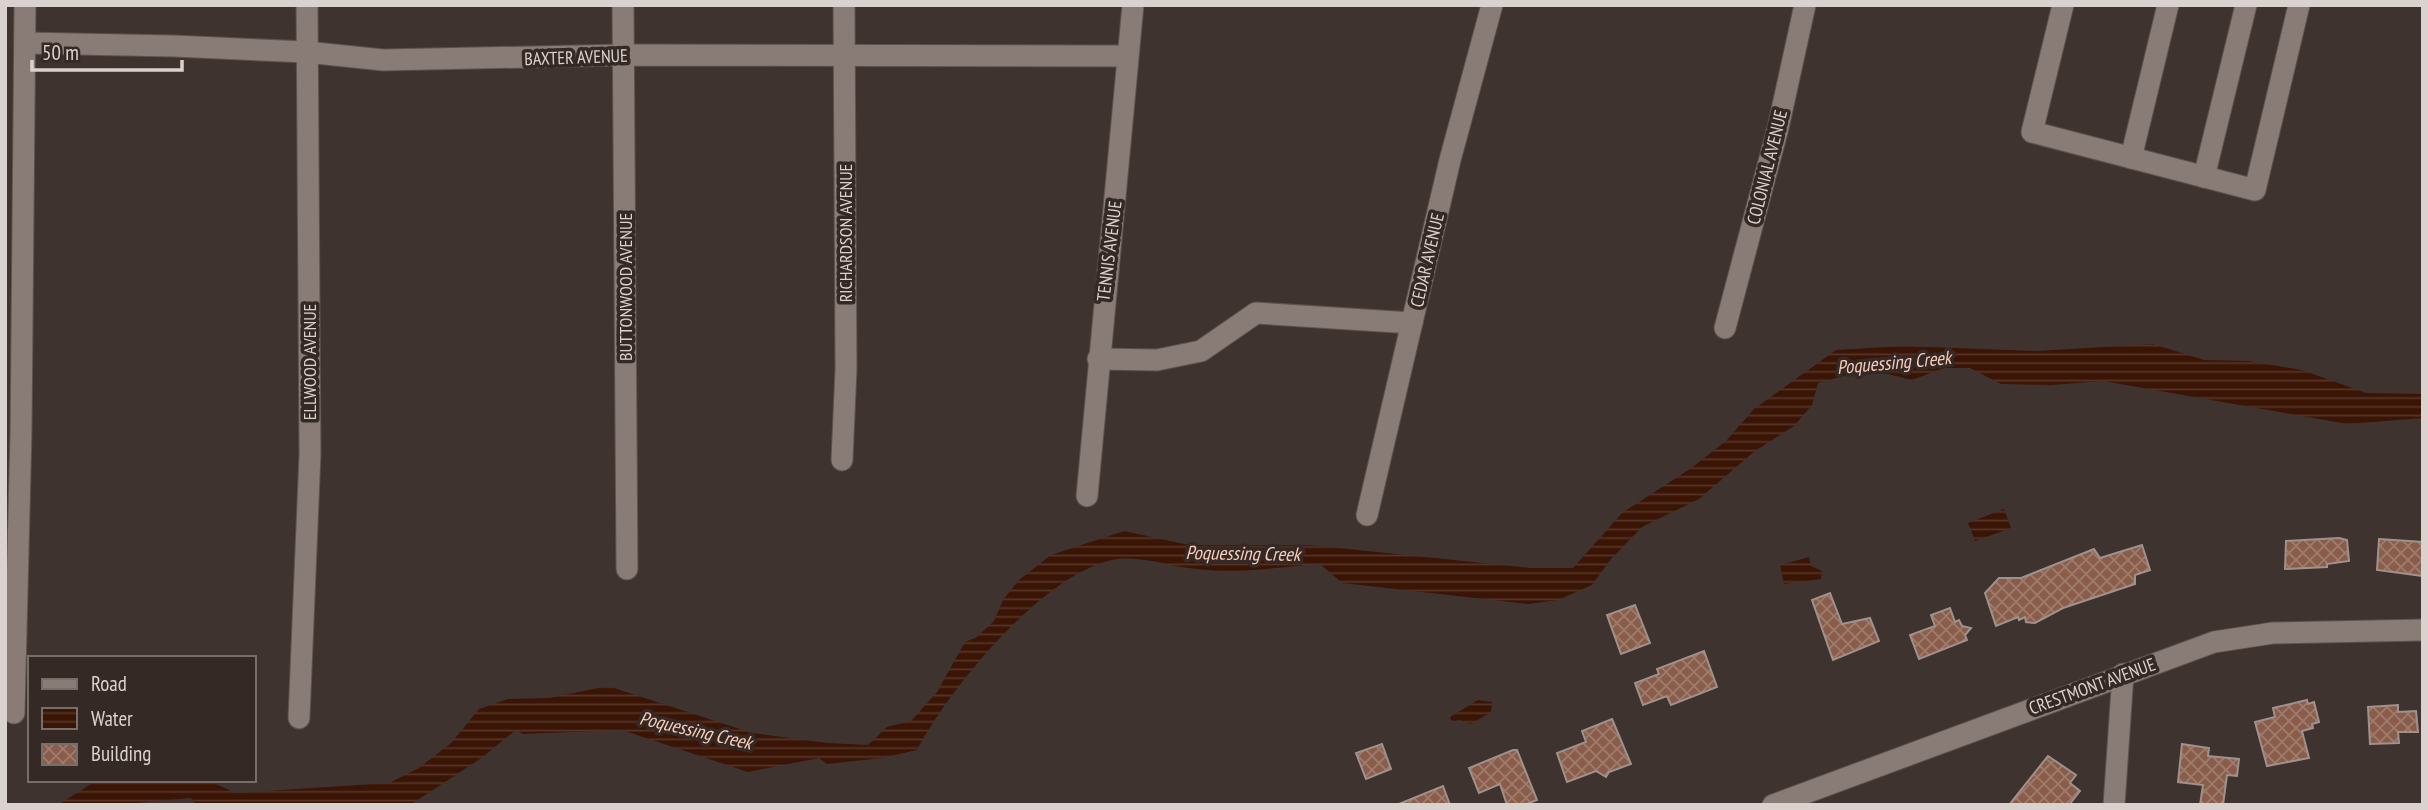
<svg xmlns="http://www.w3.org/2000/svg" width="2428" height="810" font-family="'PT Sans Narrow',sans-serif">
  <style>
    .water { fill: url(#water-rules) }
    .building { fill: url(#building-cross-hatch); stroke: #9f918c; stroke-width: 2 }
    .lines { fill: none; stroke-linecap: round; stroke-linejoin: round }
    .minor-casing { stroke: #5c524e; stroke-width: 23 }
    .minor { stroke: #897b76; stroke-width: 21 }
    .labels { text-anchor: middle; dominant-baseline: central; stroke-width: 7; stroke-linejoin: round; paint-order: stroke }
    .street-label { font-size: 18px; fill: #dad2cf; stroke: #352925 }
    .water-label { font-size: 19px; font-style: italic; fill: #faccba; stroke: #352925 }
  </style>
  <defs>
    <pattern id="water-rules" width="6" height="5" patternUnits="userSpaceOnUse" patternTransform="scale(1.75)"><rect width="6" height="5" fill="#3a1404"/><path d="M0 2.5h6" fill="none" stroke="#563528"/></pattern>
    <pattern id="building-cross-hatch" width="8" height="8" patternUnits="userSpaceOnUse" patternTransform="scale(1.75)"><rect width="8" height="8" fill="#8a5d4b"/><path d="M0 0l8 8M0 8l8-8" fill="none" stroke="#9f7b6c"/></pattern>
  </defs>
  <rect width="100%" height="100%" fill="#3f332f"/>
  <g class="water">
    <path d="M 2153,344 L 2204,360 L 2248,361 L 2302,370 L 2366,393 L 2423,394 L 2423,418 L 2347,424 L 2103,381 L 2051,385 L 2001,384 L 1970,368 L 1944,368 L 1912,380 L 1888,374 L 1858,372 L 1818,383 L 1812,405 L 1794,426 L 1755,451 L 1699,499 L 1642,527 L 1611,559 L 1592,585 L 1558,600 L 1528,604 L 1342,583 L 1320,564 C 1280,567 1237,574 1197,569 C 1171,567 1144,556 1118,559 C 1046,569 949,689 917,750 L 882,758 L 827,764 L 819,758 L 748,772 L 622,730 L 523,734 L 516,730 L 480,759 L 410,805 L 196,805 L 191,798 L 115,805 L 58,805 L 97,780 L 207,780 L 236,793 L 389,783 L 419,768 L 451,743 L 479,709 L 508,699 L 549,698 L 608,686 L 752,733 L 827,743 L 868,745 L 887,727 L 911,721 L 937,692 L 965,642 L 977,637 L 994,621 L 1003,600 L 1019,580 L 1051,555 L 1124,531 L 1189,545 L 1310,545 L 1530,568 L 1573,568 L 1622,513 L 1690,469 L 1726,441 L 1754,409 L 1836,350 L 1904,346 L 2037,351 Z"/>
    <polygon points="2004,509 2011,528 1975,541 1968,523"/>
    <polygon points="1809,557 1811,566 1822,571 1821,579 1784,584 1780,565"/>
    <polygon points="1478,700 1492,702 1491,712 1471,724 1459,720 1452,722 1450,717"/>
  </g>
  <g class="building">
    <polygon points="2339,538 2347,540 2349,561 2327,564 2327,567 2285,569 2286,541"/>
    <polygon points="2379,539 2423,542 2423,576 2377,570"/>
    <polygon points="2142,545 2150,570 2135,575 2135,584 2063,608 2035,623 2026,622 2025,617 2019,620 2018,617 1996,626 1985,593 1999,578 2021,578 2094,549 2100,558"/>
    <polygon points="1830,593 1842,624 1870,618 1879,641 1833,660 1812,600"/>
    <polygon points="1635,605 1650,643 1621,654 1607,615"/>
    <polygon points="1950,608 1955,622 1959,620 1962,626 1971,628 1965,635 1967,640 1919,659 1910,635 1935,626 1931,615"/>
    <polygon points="1704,651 1717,687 1671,705 1667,696 1643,705 1635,683 1659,674 1657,669"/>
    <polygon points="2307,700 2308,704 2314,702 2319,722 2312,724 2313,728 2302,731 2309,758 2267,766 2255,722 2275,717 2273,708"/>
    <polygon points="2398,705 2398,712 2416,711 2418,732 2398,732 2399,743 2370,744 2368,707"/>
    <polygon points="1612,719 1631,764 1609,772 1606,777 1596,771 1567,782 1557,753 1586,742 1582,731"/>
    <polygon points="1382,744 1391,769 1366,779 1356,753"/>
    <polygon points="2182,744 2209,748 2208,756 2239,759 2237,776 2227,775 2223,805 2200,805 2203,785 2178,782"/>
    <polygon points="1513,750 1517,750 1537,800 1524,805 1507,805 1500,784 1479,793 1469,768"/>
    <polygon points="2048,756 2076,775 2070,783 2080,791 2069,805 2009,805"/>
    <polygon points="1443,786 1450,805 1399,805 1399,804"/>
  </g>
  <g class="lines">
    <g class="minor-casing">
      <g id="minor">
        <polyline points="623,5 627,569"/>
        <polyline points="2063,5 2032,132 2255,190 2299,5"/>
        <polyline points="25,43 174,46 306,52 383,60 623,55 1127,56"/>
        <polyline points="2131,158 2168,5"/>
        <polyline points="2204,177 2246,5"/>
        <polyline points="1725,328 1778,128 1805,5"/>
        <polyline points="1098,359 1157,360 1201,351 1256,313 1412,323"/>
        <polyline points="842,460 846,369 844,5"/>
        <polyline points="1087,496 1133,5"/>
        <polyline points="1367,515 1450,160 1492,5"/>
        <polyline points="14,713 21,432 25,5"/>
        <polyline points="299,718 310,454 307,5"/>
        <polyline points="1773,805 2214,642 2273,633 2423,630"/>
        <polyline points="2114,805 2123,674"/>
      </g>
    </g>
    <use href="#minor" class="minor"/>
  </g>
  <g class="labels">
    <g class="street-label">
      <text transform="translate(576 57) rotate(-2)">BAXTER AVENUE</text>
      <text transform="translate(1767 167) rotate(-76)">COLONIAL AVENUE</text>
      <text transform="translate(845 233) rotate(-90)">RICHARDSON AVENUE</text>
      <text transform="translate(1109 251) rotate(-83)">TENNIS AVENUE</text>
      <text transform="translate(1427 260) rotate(-77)">CEDAR AVENUE</text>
      <text transform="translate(625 287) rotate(-90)">BUTTONWOOD AVENUE</text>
      <text transform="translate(309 362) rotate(-90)">ELLWOOD AVENUE</text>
      <text transform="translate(2092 686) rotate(-20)">CRESTMONT AVENUE</text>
    </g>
    <g class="water-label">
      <text transform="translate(1894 362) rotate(-5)">Poquessing Creek</text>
      <text transform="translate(1243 553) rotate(1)">Poquessing Creek</text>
      <text transform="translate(696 730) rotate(13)">Poquessing Creek</text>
    </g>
  </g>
  <rect width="2428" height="810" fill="none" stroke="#dad2cf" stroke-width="14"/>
  <rect x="28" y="656" width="228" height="126" fill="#352925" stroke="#776d69" stroke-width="2"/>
  <rect x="42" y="679" width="35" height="10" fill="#897b76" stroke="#776d69" stroke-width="2"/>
  <text x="91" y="691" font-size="21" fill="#dad2cf">Road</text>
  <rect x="42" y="708" width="35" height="21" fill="url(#water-rules)" stroke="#776d69" stroke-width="2"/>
  <text x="91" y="726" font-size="21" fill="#dad2cf">Water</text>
  <rect x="42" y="744" width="35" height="21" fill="url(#building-cross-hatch)" stroke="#776d69" stroke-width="2"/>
  <text x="91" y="761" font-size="21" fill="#dad2cf">Building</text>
  <path d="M32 60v10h150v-10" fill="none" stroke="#dad2cf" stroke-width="3.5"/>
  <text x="42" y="60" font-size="21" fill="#dad2cf" stroke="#352925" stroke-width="5" paint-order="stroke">50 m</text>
</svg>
